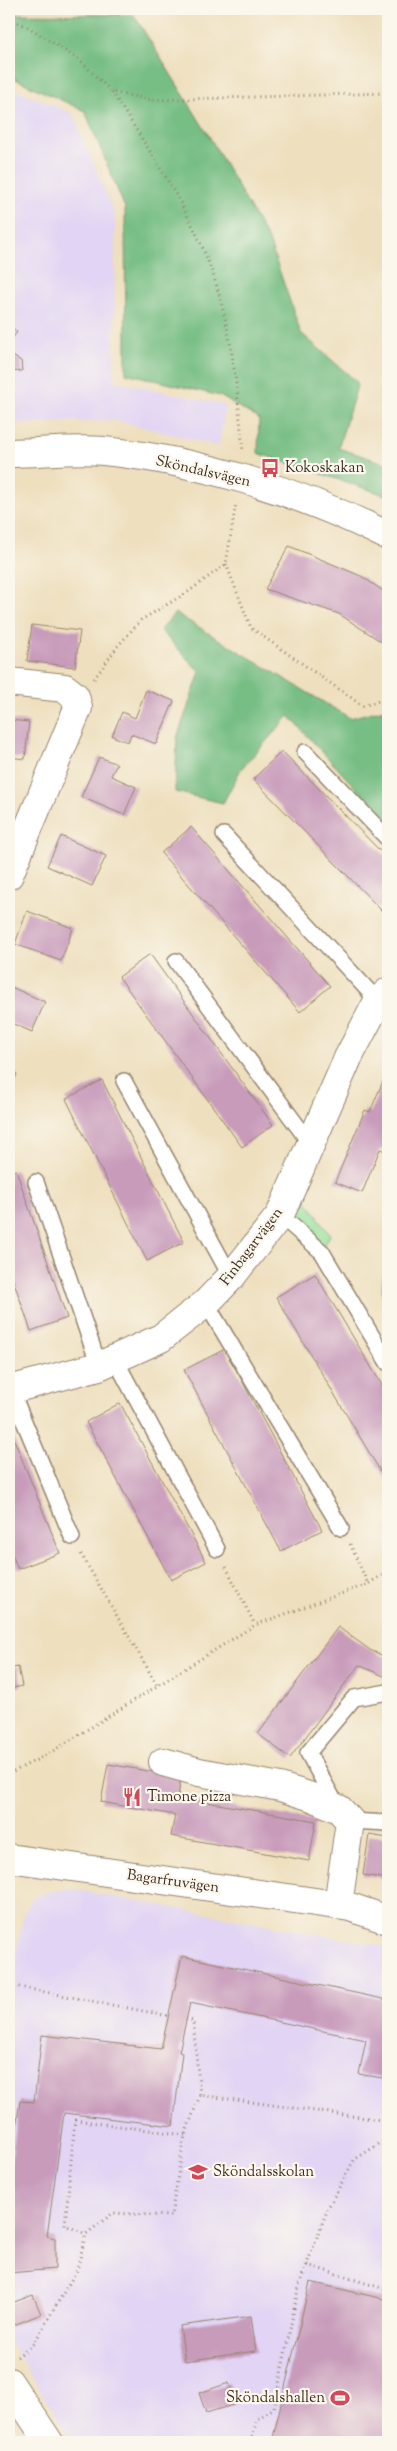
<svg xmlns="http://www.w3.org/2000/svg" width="397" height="2451" font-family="'Sorts Mill Goudy',serif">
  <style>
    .built { fill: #e1d4f4 }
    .green { fill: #94df9c; stroke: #68845d }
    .forest { fill: #77be84; stroke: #597451 }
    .building { fill: #c89bbb }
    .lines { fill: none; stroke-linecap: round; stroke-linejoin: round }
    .lane-casing { stroke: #94846e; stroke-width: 18 }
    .street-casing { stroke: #94846e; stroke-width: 30 }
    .path { stroke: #94846e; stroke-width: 3; stroke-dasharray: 1 4; stroke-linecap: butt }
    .lane { stroke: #fff; stroke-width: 15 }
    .street { stroke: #fff; stroke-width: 28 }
    .labels { text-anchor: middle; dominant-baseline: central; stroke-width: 4.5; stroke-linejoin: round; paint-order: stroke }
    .poi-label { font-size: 15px; fill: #3b2a1e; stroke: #fbf7ec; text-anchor: start }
    .street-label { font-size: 15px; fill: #3b2a1e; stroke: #fbf7ec }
  </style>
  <rect width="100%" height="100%" fill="#fbf7ec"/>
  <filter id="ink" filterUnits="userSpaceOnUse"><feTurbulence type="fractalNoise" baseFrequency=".02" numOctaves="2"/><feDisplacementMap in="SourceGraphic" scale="10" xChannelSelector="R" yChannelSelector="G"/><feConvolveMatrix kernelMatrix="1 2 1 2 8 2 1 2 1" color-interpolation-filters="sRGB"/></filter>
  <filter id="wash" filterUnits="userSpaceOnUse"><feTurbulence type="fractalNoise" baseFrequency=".0096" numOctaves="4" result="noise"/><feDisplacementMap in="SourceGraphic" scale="20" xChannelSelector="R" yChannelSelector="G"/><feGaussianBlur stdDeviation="1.12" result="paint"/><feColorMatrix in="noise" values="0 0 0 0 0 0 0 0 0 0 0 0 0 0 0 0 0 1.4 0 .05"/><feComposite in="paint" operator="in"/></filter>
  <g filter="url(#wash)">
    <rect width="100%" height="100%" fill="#eedfbe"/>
    <g class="built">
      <polygon points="9,87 72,113 115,215 114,381 225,405 219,446 114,420 9,424"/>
      <polygon points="70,1889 388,1947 388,2442 73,2442 12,2346 9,2339 9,2005 18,1942 25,1911 33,1898 52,1891"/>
    </g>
    <polygon class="green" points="297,1186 330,1235 323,1248 286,1216"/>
    <g class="forest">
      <polygon points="9,14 134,15 209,136 269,241 301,333 358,383 338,448 388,464 388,496 258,453 259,419 220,396 126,373 125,208 85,111 9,76"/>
      <polygon points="175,613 350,718 388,708 388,823 289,716 241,769 223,803 175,792 177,738 200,672 160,630"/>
      <path d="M 388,1261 L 388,1315 C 380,1299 381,1278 388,1261 Z"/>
    </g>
    <g id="blocks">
      <g class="building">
        <polygon points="9,325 17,332 9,343"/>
        <polygon points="9,354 21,361 22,371 9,372"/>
        <polygon points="289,546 361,576 388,594 388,646 339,614 265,589"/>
        <polygon points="32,625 80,631 75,667 27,661"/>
        <polygon points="146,690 174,701 156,744 131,734 128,742 112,736 122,712 135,718"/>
        <polygon points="9,720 29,722 25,759 9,757"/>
        <polygon points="282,751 388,859 388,905 382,911 253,779"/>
        <polygon points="99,757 117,764 111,776 136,787 124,815 81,797"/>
        <polygon points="191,827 330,986 300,1012 161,853"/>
        <polygon points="61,836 106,856 92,886 47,866"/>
        <polygon points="27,911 73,928 61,961 15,944"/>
        <polygon points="150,954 273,1125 242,1147 119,977"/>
        <polygon points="9,986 45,1002 32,1032 9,1022"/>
        <polygon points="388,1069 388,1152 380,1149 362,1193 335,1182 365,1110 370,1112"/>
        <polygon points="9,1071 17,1074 9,1094"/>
        <polygon points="102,1080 184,1242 147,1261 66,1099"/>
        <polygon points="16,1170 67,1318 31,1331 9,1268 9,1172"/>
        <polygon points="315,1274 388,1395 388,1484 276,1297"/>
        <polygon points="225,1349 322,1530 281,1551 184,1370"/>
        <polygon points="120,1403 206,1562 171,1580 86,1422"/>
        <polygon points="9,1432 11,1432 60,1553 18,1569 9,1547"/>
        <polygon points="338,1627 370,1650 388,1658 388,1678 359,1665 290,1758 258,1734"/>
        <polygon points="18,1667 22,1686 9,1689 9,1669"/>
        <polygon points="108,1764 181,1777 178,1797 316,1821 309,1861 171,1836 175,1815 101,1802"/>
        <polygon points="369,1835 388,1838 388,1879 363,1875"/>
        <polygon points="182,1956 388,2000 388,2079 359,2074 366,2040 190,2003 179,2052 182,2053 173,2126 64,2113 47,2236 55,2238 55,2269 9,2273 9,2174 20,2101 34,2102 42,2035 161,2049"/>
        <polygon points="310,2282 388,2300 388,2442 272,2442"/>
        <polygon points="33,2295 41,2314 9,2327 9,2304"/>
        <polygon points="251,2316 256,2351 185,2361 180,2326"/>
        <polygon points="229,2383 236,2404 206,2413 199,2393"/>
      </g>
    </g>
  </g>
  <g filter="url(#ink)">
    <use href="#blocks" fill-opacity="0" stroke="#94846e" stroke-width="1"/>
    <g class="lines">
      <g class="lane-casing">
        <g id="lane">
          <polyline points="305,752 388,839"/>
          <polyline points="224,835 378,1001"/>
          <polyline points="176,961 310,1143"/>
          <polyline points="124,1081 231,1277"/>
          <polyline points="36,1182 99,1366"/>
          <polyline points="280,1215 322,1252 388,1363"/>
          <polyline points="206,1303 341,1528"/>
          <polyline points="115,1359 217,1549"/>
          <polyline points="11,1390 72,1537"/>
          <polyline points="337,1806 308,1753 354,1698 388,1692"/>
          <polyline points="350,1821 388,1823"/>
        </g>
      </g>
      <g class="street-casing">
        <g id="street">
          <path d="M 9,453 C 40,453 73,448 104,451 C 201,461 301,492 388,536"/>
          <polyline points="9,682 65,688 75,696 78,708 9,875"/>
          <polyline points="9,1390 99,1366 161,1338 206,1303 231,1277 280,1215 348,1058 378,1001 388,992"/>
          <polyline points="163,1762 199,1772 280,1787 312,1797 339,1809 350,1821 338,1905"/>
          <polyline points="9,1858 350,1907 388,1920"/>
          <polyline points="9,2382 49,2442"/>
        </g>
      </g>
      <g class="path">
        <polyline points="9,18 28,27 78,59 112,92 152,100 388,93"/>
        <path d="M 112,92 C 151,154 196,217 217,287 C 233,340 238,398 243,452"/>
        <polyline points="226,564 251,628 363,706 388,698"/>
        <polyline points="94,679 117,647 141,620 188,592 226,564 236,503"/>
        <polyline points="350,1544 368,1584 388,1571"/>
        <polyline points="81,1554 157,1685"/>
        <polyline points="226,1567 255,1625"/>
        <polyline points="9,1774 48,1754 255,1625 368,1584"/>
        <polyline points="9,1985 169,2016"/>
        <polyline points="186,2019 193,2021 200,2095"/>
        <polyline points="185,2135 75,2120 65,2225 86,2234 113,2213 171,2216 185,2135 200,2095 388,2121"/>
        <polyline points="307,2265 388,2290"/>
        <polyline points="386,2289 388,2280"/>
        <polyline points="17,2357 34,2343 77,2270 86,2234"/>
        <polyline points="251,2442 257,2419 274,2408 299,2285 328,2208 354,2160 388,2138"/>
      </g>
      <use href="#lane" class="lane"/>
      <use href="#street" class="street"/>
    </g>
  </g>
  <defs>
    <g id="bus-bare" transform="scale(1.5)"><path d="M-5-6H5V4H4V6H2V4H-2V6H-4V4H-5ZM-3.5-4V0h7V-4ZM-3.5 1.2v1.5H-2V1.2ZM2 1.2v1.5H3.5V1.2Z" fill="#d1495b" stroke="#fbf7ec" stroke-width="2.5" paint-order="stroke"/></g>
    <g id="restaurant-bare" transform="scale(1.5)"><path d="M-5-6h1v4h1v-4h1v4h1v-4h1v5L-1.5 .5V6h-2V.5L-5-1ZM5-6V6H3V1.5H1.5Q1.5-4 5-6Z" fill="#d1495b" stroke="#fbf7ec" stroke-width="2.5" paint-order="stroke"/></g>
    <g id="school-bare" transform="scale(1.5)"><path d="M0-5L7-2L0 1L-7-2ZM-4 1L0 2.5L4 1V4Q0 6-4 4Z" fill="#d1495b" stroke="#fbf7ec" stroke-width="2.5" paint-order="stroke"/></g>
    <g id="stadium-bare" transform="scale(1.5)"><path d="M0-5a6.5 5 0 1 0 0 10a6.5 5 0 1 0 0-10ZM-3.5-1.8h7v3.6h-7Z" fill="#d1495b" stroke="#fbf7ec" stroke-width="2.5" paint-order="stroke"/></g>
  </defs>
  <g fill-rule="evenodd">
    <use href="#bus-bare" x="270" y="468"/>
    <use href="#restaurant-bare" x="132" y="1797"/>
    <use href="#school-bare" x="198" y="2172"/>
    <use href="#stadium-bare" x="340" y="2398"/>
  </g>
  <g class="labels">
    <g class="poi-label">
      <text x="285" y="468">Kokoskakan</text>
      <text x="147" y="1797">Timone pizza</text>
      <text x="213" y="2172">Sköndalsskolan</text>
      <text x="325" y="2398" text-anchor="end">Sköndalshallen</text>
    </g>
    <g class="street-label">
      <text transform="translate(203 472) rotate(13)">Sköndalsvägen</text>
      <text transform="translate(252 1247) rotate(-53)">Finbagarvägen</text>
      <text transform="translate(173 1882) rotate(8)">Bagarfruvägen</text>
    </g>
  </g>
  <rect width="397" height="2451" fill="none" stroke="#fbf7ec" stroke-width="30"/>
</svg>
